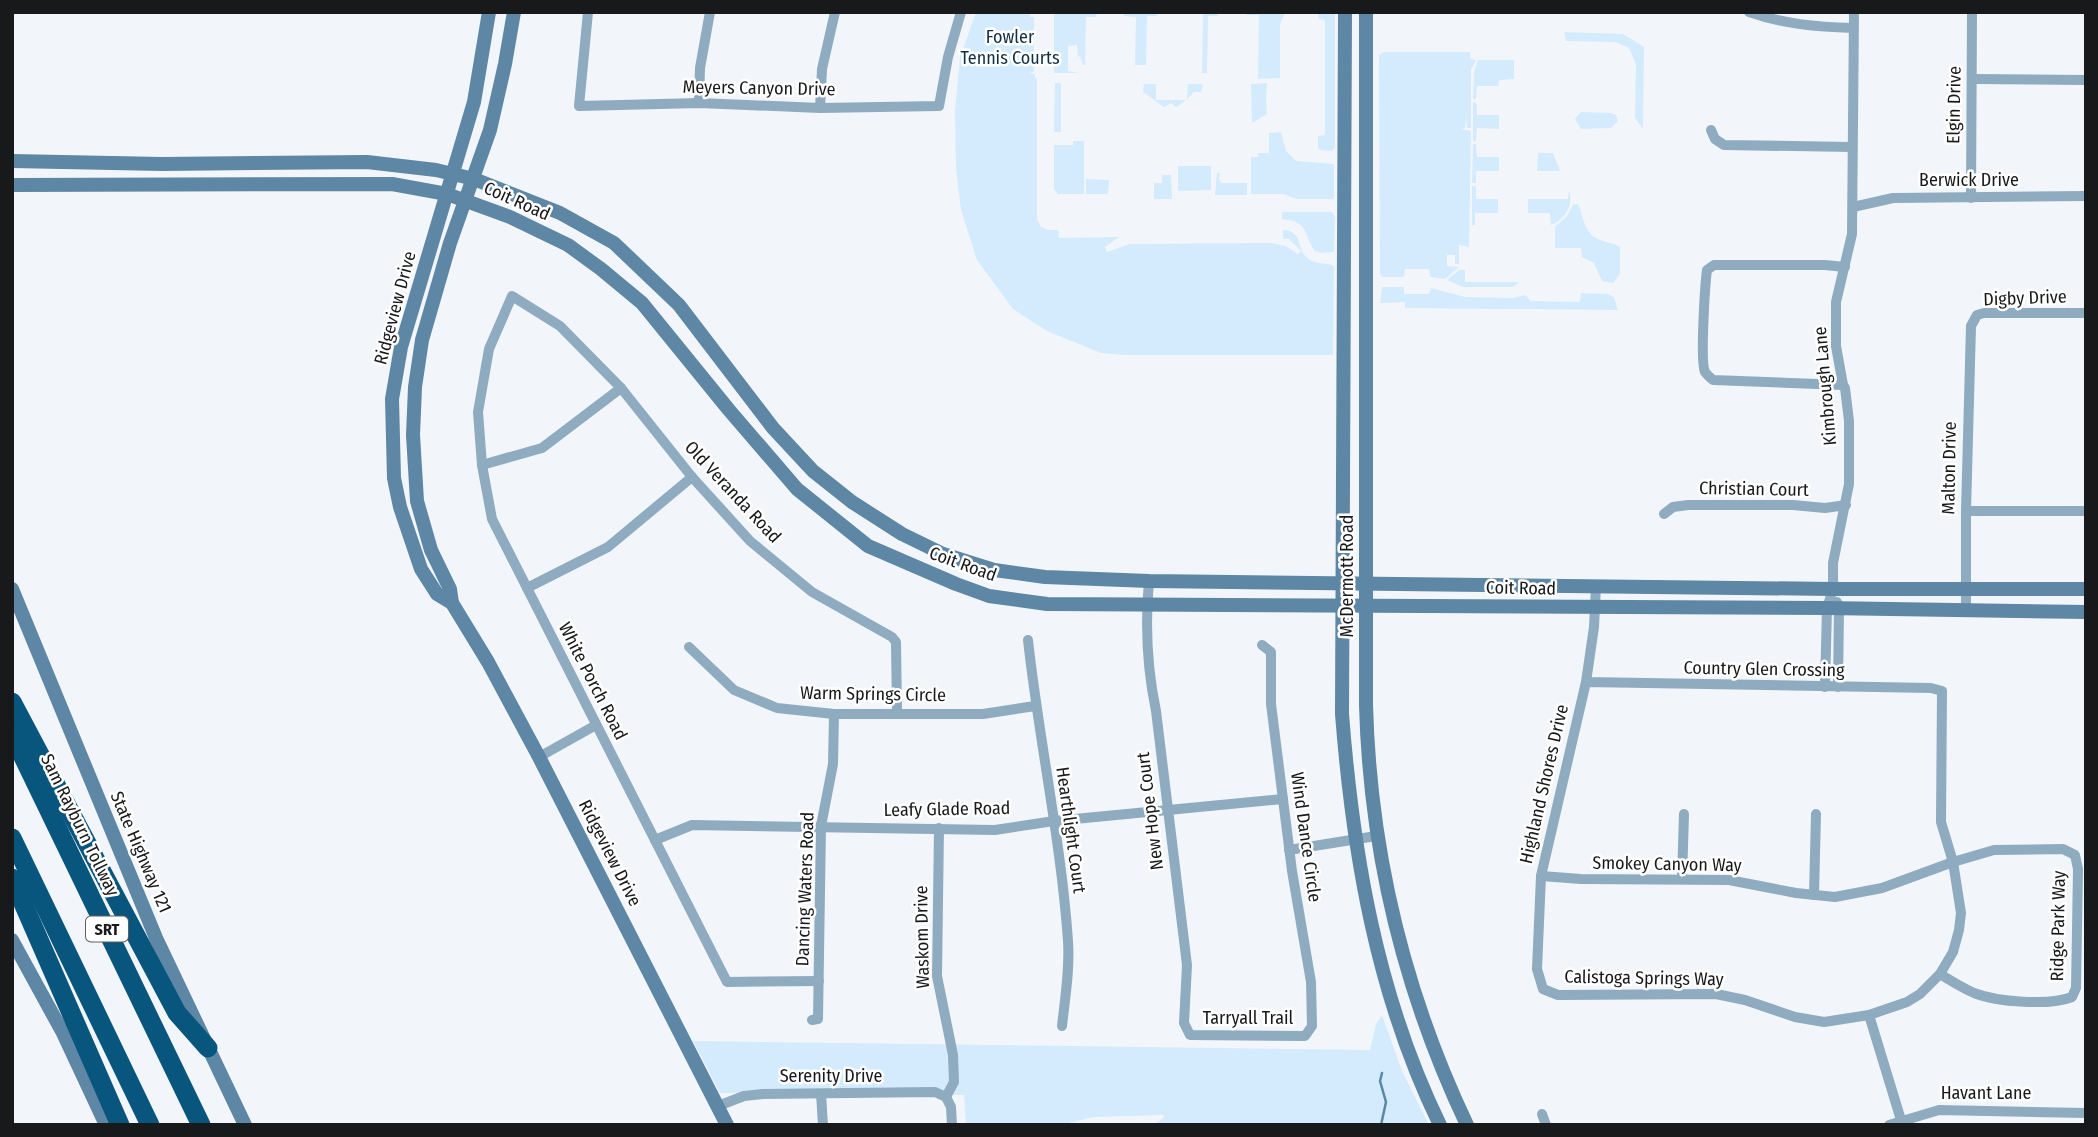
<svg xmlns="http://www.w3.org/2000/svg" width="2098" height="1137" font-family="'Fira Sans Condensed',sans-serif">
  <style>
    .green { fill: #d3ebfc }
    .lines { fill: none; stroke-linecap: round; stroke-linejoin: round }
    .stream { stroke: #5887a7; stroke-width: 2.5 }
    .street { stroke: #8fabbf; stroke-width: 10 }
    .secondary { stroke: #5d87a4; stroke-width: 14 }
    .highway { stroke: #08557e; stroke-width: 19 }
    .labels { text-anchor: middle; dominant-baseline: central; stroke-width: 5; stroke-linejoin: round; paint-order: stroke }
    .shield { fill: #fff; stroke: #5d5e5f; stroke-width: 2 }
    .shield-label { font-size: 16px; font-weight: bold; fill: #18191a }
    .park-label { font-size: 18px; fill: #112f42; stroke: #fff }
    .street-label { font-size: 18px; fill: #18191a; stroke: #fff }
  </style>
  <rect width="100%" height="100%" fill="#f2f6fa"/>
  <g class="green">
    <path d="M 976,12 L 1030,12 L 1030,17 L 1034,17 L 1034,72 L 1028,73 L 1035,74 L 1035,78 L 1037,78 L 1037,219 L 1041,227 L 1048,230 L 1058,230 L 1059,238 L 1119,237 L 1105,247 L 1107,252 L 1130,244 L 1271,243 L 1285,246 L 1298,254 L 1301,251 L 1289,239 L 1283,239 L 1283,230 C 1303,231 1296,247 1307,258 C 1315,265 1326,262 1334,266 L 1333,355 L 1125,355 L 1101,353 L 1047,331 L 1013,309 L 977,260 L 961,210 L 956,169 L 955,111 L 960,58 Z"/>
    <polygon points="1054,12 1097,12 1096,17 1086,17 1085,65 1083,65 1080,56 1078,57 1077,45 1068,46 1068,71 1079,73 1054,73"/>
    <polygon points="1124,12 1157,12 1157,16 1147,16 1146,65 1135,65 1136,17 1124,16"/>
    <polygon points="1203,12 1218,12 1218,16 1208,16 1207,73 1202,73"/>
    <polygon points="1246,12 1285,12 1280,25 1280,78 1258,79 1259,15 1246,15"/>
    <polygon points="1318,12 1335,12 1335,147 1332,151 1320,150 1318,148 1318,136 1325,135 1325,20 1319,19"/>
    <polygon points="1564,32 1623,34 1644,47 1643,129 1635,118 1636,64 1629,48 1615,42 1566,41"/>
    <polygon points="1384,52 1470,52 1471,59 1476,60 1471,70 1471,128 1467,128 1466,117 1465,128 1461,129 1471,131 1469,247 1459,245 1459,264 1455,264 1455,255 1447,255 1447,266 1459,267 1445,279 1430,277 1429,269 1405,269 1404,277 1382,277 1380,273 1379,55"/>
    <polygon points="1478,60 1514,60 1514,79 1499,80 1498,86 1477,86 1476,99 1473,99 1474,72"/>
    <polygon points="1055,83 1061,83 1061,132 1054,132"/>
    <polygon points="1267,83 1266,98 1267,114 1252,123 1251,84"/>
    <path d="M 1144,84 L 1156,84 L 1156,100 L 1187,100 L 1188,84 L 1203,84 L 1201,92 L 1194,92 C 1188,98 1184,103 1176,107 L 1171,103 L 1164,107 L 1143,92 Z"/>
    <polygon points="1473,102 1477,104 1477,115 1499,115 1499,129 1477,128 1476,141 1473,141"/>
    <polygon points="1581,112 1611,113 1616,115 1618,121 1611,128 1581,129 1575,119"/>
    <polygon points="1281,132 1286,151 1296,161 1334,164 1334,199 1297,199 1283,194 1251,194 1251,157 1258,157 1258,153 1269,153 1269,133"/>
    <polygon points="1073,141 1084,141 1084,194 1058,194 1054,189 1054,145 1073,145"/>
    <polygon points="1473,144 1476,144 1477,157 1499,157 1499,171 1476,171 1476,183 1472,183"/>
    <polygon points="1538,153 1553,153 1560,171 1537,171"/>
    <polygon points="1178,166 1211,166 1211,190 1178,191"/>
    <polygon points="1217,173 1220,173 1219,179 1221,183 1247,183 1247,195 1215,195"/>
    <polygon points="1162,175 1171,175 1172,199 1154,199 1154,183 1162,183"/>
    <polygon points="1086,179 1109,180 1108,194 1086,194"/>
    <polygon points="1472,186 1476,186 1476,199 1498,199 1498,213 1475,213 1475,225 1472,225"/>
    <path d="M 1569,190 C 1574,206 1565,219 1551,225 L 1550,213 L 1528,213 L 1528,199 L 1568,199 Z"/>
    <path d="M 1578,204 C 1584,216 1583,232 1598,239 C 1606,243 1613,242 1620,247 L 1620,274 L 1613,283 L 1602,281 L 1594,263 L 1582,257 L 1581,248 L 1555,248 L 1555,227 L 1567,216 L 1573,205 Z"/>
    <path d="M 1282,212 L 1332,212 L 1335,217 L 1334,252 L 1321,253 L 1315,251 C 1302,234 1311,222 1282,219 Z"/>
    <polygon points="1459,270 1465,270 1465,282 1519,282 1513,287 1463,287 1447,280"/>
    <polygon points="1382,287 1404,287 1404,294 1429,294 1431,288 1465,297 1512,298 1526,295 1530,301 1580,302 1581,293 1607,294 1614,297 1618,310 1405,308 1405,302 1380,303"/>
    <polygon points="1382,1015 1402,1071 1429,1125 1189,1125 1188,1123 1188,1125 1155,1125 1164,1117 1163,1115 1093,1117 1060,1125 966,1125 964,1095 720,1093 693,1041 1370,1050 1376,1024"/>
  </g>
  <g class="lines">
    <polyline class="stream" points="1381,1125 1386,1102 1380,1081 1382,1073"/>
    <g class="street">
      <polyline points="588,12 579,106 699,103 820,108 939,106 948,57 961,12"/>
      <path d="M 1749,12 C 1783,24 1817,27 1853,28"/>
      <polyline points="1972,79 2086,80"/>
      <polyline points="699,103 700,68 710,12"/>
      <polyline points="820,108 822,69 835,12"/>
      <polyline points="1711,130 1715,139 1724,145 1852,147"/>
      <polyline points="1971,198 1972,12"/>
      <polyline points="1853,207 1893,198 2086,196"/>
      <path d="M 1843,385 L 1713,380 C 1710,377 1707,375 1705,372 C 1700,362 1705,285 1707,270 L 1714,265 L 1825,265 L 1845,267"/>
      <polyline points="482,465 542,448 621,388"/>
      <polyline points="1966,511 2086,511"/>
      <polyline points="1664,514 1673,507 1688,505 1793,505 1825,508 1846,505"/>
      <path d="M 1149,581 C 1145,625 1147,668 1156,711 L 1187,965 L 1184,1023 L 1190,1035 L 1305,1036 L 1312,1026 L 1311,982 L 1292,871 L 1271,704 L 1271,652 L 1262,645"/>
      <polyline points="527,588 608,547 692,477"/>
      <polyline points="1837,602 1839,608 1838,687"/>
      <polyline points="1966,610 1966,511 1971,326 1977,315 1984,313 2086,313"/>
      <path d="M 1028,640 C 1039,741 1061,840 1068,941 C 1070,969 1065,998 1062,1026"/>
      <polyline points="689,647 734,690 777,708 834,714 983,714 1035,706"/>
      <polyline points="1586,682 1931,688 1942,691 1941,822 1953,862 1961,913 1959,930 1953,952 1940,974 1920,994 1907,1002 1869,1015 1824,1022 1795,1017 1745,1000 1716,994 1558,995 1543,989 1537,969 1541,876 1586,682 1594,627 1596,586"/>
      <polyline points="1825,687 1827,608 1833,589 1833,563 1849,484 1849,421 1845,388 1843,385 1836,346 1836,302 1852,234 1854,12"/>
      <polyline points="539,757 596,725"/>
      <polyline points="939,828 937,976 953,1055 954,1082 946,1097"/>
      <polyline points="655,840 692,825 995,830 1054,821 1283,799"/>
      <polyline points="1289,850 1376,836"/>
      <path d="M 1541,876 L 1581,879 L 1729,880 L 1796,893 L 1835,897 L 1882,888 L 1953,862 L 1994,850 L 2063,849 L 2075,855 L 2078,869 L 2076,988 L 2072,997 C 2050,1006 1997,1002 1974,993 C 1963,988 1951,981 1940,974"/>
      <polyline points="1682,879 1684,814"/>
      <polyline points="1814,895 1816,814"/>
      <polyline points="819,981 727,982 492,519 482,465 478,412 489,349 512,296 560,326 621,388 692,477 750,541 812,592 892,637 896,642 897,713"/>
      <polyline points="1869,1015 1901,1120"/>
      <polyline points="812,1020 818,1019 821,826 833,764 834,714"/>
      <polyline points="821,1094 823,1125"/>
      <polyline points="946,1097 951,1107 952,1125"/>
      <polyline points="718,1106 744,1096 763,1094 935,1092 946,1097"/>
      <polyline points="1542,1114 1546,1125"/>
      <polyline points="1889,1125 1939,1110 2086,1113"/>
    </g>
    <g class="secondary">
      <polyline points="514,12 505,64 490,130 450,243 422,340 415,387 413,435 417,501 431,550 450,589 452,603 488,662 539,757 727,1125"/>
      <path d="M 1345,12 L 1342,714 C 1353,855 1377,996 1440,1125"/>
      <path d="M 1366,12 L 1366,705 C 1370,851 1404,992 1467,1125"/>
      <polyline points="12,161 162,164 367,162 436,170 474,179 560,213 614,243 679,305 773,428 813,471 852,502 902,534 943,554 994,570 1045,577 1149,581 1833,589 2086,589"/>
      <polyline points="12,185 392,184 447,194 510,217 568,245 601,269 642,303 729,410 797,489 868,546 956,584 989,596 1047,604 1827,608 2086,612"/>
      <polyline points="12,589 156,938 245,1125"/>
      <polyline points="452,603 437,594 421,569 400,507 394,478 392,399 401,347 474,102 489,12"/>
      <polyline points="12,940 63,1033 106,1125"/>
    </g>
    <g class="highway">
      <polyline points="12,702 177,1013 208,1048"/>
      <polyline points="12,734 201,1125"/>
      <polyline points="12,838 150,1125"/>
      <polyline points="12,878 120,1125"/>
    </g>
  </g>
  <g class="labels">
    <rect class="shield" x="86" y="916.5" width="42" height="25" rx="5"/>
    <g class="shield-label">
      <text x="107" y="929">SRT</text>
    </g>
    <g class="park-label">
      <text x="1010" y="37">Fowler<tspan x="1010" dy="21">Tennis Courts</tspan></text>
    </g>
    <g class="street-label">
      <text transform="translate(759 88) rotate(1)">Meyers Canyon Drive</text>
      <text transform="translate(1954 105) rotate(-89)">Elgin Drive</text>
      <text x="1969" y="180">Berwick Drive</text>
      <text transform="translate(517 201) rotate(24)">Coit Road</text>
      <text transform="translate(2025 298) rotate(-2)">Digby Drive</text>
      <text transform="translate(395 308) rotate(-75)">Ridgeview Drive</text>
      <text transform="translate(1825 386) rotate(-95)">Kimbrough Lane</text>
      <text transform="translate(1949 468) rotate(-89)">Malton Drive</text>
      <text transform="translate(1754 489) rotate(1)">Christian Court</text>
      <text transform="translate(733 492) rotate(47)">Old Veranda Road</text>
      <text transform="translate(963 564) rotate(20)">Coit Road</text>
      <text transform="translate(1347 576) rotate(-90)">McDermott Road</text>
      <text transform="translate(1521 588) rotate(1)">Coit Road</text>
      <text transform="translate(1764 669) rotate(1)">Country Glen Crossing</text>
      <text transform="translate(593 681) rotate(63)">White Porch Road</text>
      <text transform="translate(873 694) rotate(1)">Warm Springs Circle</text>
      <text transform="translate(1544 784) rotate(-77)">Highland Shores Drive</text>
      <text transform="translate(947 809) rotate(-1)">Leafy Glade Road</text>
      <text transform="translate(1150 811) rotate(-97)">New Hope Court</text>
      <text transform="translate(80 825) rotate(64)">Sam Rayburn Tollway</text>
      <text transform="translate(1071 830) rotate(82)">Hearthlight Court</text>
      <text transform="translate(1306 837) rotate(82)">Wind Dance Circle</text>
      <text transform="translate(141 852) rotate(67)">State Highway 121</text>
      <text transform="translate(610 853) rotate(63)">Ridgeview Drive</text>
      <text transform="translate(1667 864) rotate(1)">Smokey Canyon Way</text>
      <text transform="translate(805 889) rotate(-88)">Dancing Waters Road</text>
      <text transform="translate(2058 926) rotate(-89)">Ridge Park Way</text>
      <text transform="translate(922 937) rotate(-91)">Waskom Drive</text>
      <text transform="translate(1644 978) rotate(1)">Calistoga Springs Way</text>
      <text x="1248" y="1018">Tarryall Trail</text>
      <text x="831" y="1076">Serenity Drive</text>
      <text x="1986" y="1093">Havant Lane</text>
    </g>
  </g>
  <rect width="2098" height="1137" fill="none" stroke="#18191a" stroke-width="28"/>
</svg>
